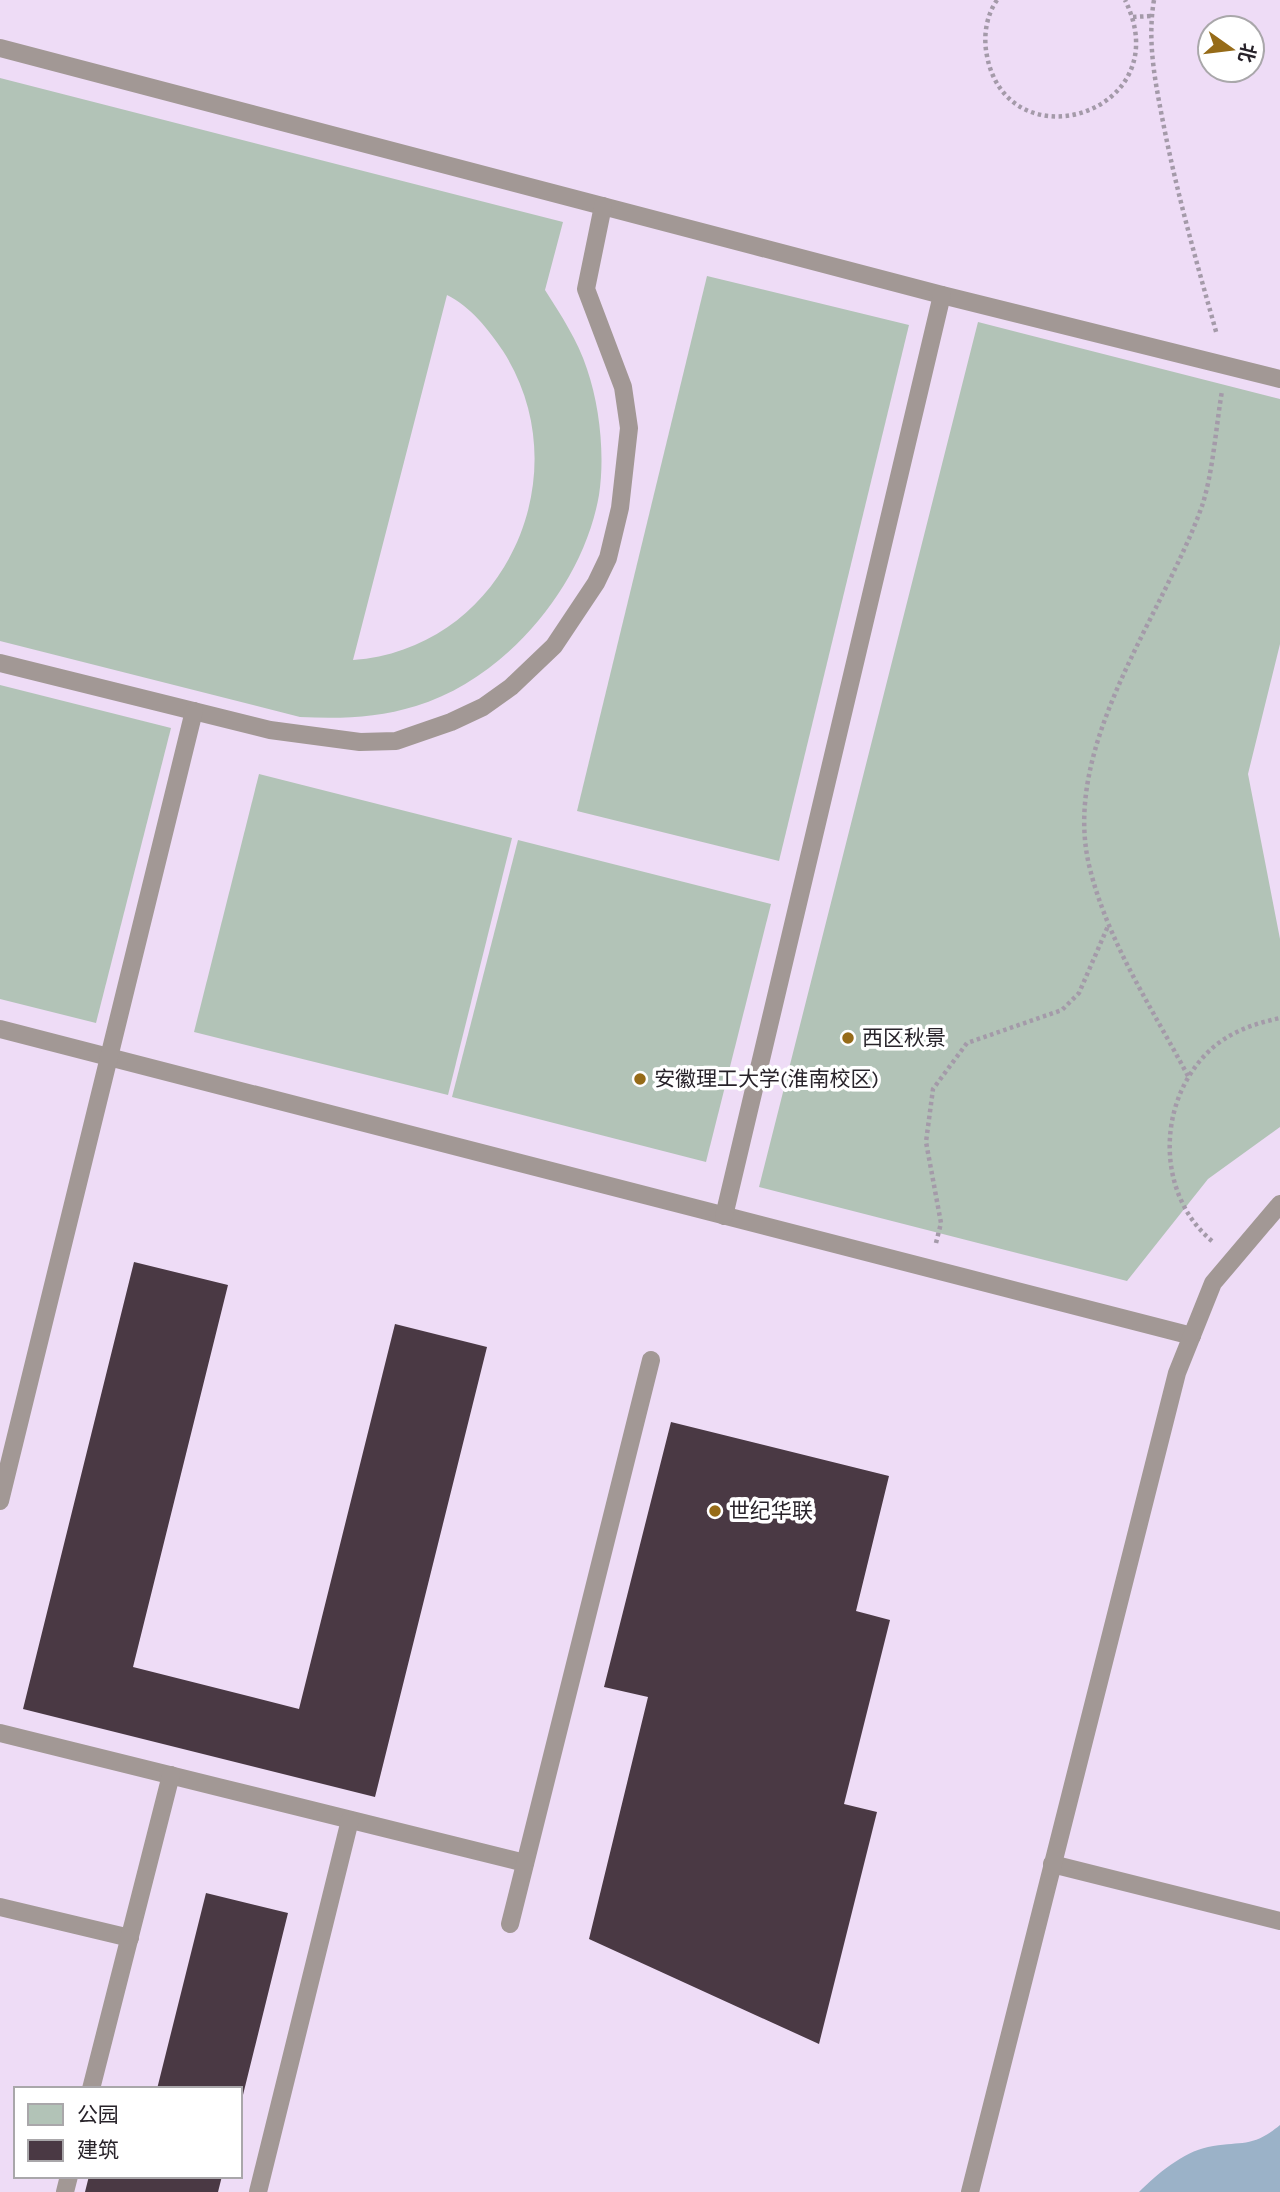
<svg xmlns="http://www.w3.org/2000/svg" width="1280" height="2192" font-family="Karla,'Noto Sans SC',sans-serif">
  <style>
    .built { fill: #eedcf6; fill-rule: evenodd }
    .green { fill: #b2c3b7; fill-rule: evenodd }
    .water { fill: #9bb2c8 }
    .building { fill: #4a3944 }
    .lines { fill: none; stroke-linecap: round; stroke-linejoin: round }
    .path { stroke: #a49aa9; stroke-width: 4.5; stroke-dasharray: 3.5 3.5; stroke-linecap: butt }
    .service { stroke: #a29895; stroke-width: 18 }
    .poi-dot { fill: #966b18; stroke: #fff; stroke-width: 2.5 }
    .labels { text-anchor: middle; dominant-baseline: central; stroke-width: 7; stroke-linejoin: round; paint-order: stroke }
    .poi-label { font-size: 21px; fill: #28232a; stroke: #fff; text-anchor: start }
  </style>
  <rect width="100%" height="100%" fill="#f6e9fd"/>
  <path class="built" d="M 0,0 L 1280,0 L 1280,2192 L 0,2192 ZM 1210,28 L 1252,28 L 1252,70 L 1210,70 ZM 16,2089 L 240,2089 L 240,2176 L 16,2176 Z"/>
  <g class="green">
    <path d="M 0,78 L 563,222 L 545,290 C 561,315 578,341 587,369 C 600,407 605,456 599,495 C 583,587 505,679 416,706 C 377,718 340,719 300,717 L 0,641 ZM 447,295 C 470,306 489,330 503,351 C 583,476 503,649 353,660 Z"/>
    <polygon points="707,276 909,325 779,861 577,811"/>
    <polygon points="978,322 1280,399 1280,644 1248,774 1280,939 1280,1127 1208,1179 1127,1281 759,1187"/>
    <polygon points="0,685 171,728 96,1023 0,999"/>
    <polygon points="259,774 512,838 448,1095 194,1032"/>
    <polygon points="518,840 771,904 706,1162 452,1097"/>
  </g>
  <path class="water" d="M 1280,2125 L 1280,2192 L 1139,2192 C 1156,2175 1183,2152 1208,2147 C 1241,2140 1251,2149 1280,2125 Z"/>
  <g class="building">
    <polygon points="134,1262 228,1285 133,1667 299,1709 395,1324 487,1347 375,1797 23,1709"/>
    <polygon points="671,1422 889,1476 856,1611 890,1620 844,1804 877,1812 819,2044 589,1939 648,1697 604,1687"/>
    <polygon points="206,1893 288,1913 241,2103 240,2089 157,2089"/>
    <polygon points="89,2176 222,2176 218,2192 85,2192"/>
  </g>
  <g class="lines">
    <g class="path">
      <path d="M 997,0 C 986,16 983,37 987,56 C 1008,166 1181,113 1125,0"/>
      <path d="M 1154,0 C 1147,41 1155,81 1163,122 C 1177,194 1197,264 1217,335"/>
      <polyline points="1133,17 1151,16"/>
      <path d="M 1188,1076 C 1152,1008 1107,941 1089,865 C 1061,744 1163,616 1202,506 C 1213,473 1216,426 1222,391"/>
      <path d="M 1212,1241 C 1153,1192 1157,1093 1216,1045 C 1235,1030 1257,1023 1280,1018"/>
      <polyline points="936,1243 941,1223 926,1142 933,1089 967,1043 1062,1010 1079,993 1108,926"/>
    </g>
    <g class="service">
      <polyline points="0,48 942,295 1280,379"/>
      <polyline points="0,663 270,730 360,742 396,741 451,722 483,707 511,687 554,646 596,583 608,558 620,508 629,428 623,387 586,289 603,206"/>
      <polyline points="0,1029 1192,1336"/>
      <polyline points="724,1216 942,295"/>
      <polyline points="0,1501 194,711"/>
      <polyline points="0,1733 525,1863"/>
      <polyline points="1052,1864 1280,1921"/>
      <polyline points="0,1907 130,1938"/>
      <polyline points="510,1924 651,1360"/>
      <polyline points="91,2089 171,1775"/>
      <polyline points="65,2192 69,2176"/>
      <polyline points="258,2192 350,1820"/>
      <polyline points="970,2192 1177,1373 1213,1283 1280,1204"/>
    </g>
  </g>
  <g class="poi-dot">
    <circle cx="848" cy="1038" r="7"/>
    <circle cx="640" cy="1079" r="7"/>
    <circle cx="715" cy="1511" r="7"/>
  </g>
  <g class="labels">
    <g class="poi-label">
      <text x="862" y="1038">西区秋景</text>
      <text x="654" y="1079">安徽理工大学(淮南校区)</text>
      <text x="729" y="1511">世纪华联</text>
    </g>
  </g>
  <rect x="14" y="2087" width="228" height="91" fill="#ffffff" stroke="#a9a7aa" stroke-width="2"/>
  <rect x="28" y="2104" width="35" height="21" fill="#b2c3b7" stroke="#a9a7aa" stroke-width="2"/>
  <text x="77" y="2122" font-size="21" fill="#28232a">公园</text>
  <rect x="28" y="2140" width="35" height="21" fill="#4a3944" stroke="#a9a7aa" stroke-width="2"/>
  <text x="77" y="2157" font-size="21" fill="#28232a">建筑</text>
  <g transform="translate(1231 49) rotate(104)"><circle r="33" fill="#ffffff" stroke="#a9a7aa" stroke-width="2"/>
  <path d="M0-5L12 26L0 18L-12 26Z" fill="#966b18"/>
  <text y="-10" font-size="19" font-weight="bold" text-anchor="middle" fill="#28232a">北</text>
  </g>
</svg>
